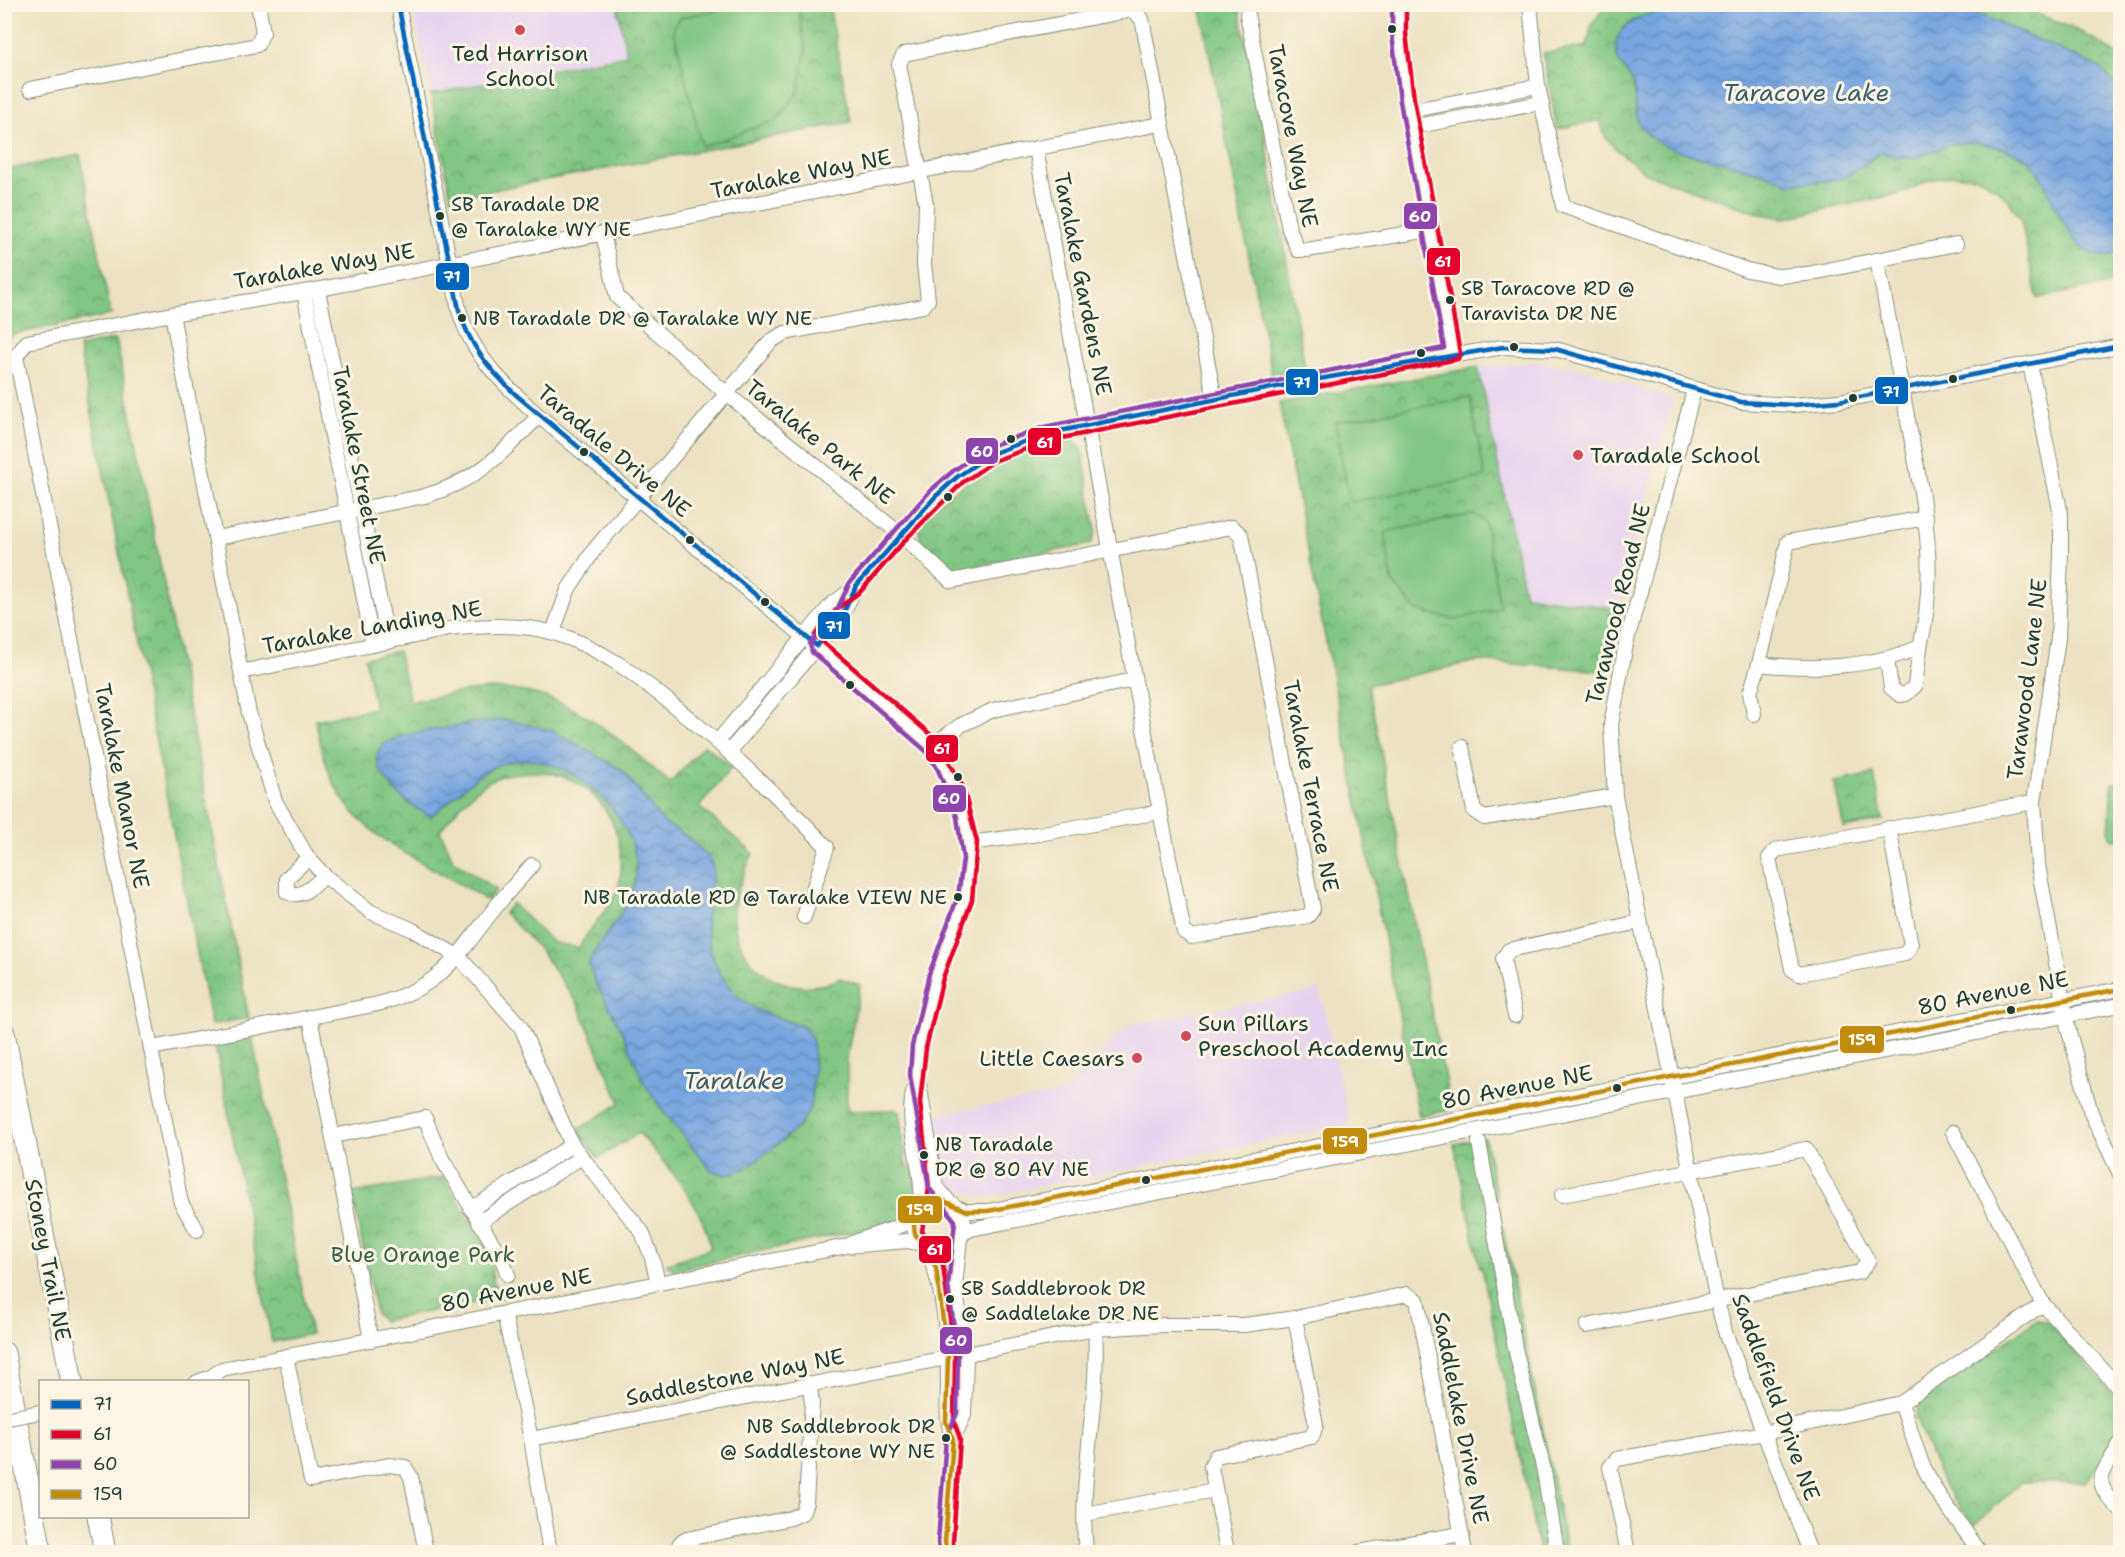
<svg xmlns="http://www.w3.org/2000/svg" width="2125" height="1557" font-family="'Shantell Sans',sans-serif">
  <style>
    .built { fill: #e6d3f0 }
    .park { fill: url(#park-crowns); stroke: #50825a; stroke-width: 1.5 }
    .pitch { fill: #80c681; stroke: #50825a; stroke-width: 1.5 }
    .water { fill: url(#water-waves); stroke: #4b728a; stroke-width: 1.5 }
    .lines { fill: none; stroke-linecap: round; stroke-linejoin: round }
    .minor-casing { stroke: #86907b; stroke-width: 16 }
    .highway-casing { stroke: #86907b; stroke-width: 23 }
    .minor { stroke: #fff; stroke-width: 14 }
    .highway { stroke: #fff; stroke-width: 21 }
    .minor-bridge-casing { stroke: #86907b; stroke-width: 16; stroke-linecap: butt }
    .minor-bridge { stroke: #fff; stroke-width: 14 }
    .bus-1-casing { stroke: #fcf5e5; stroke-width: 9 }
    .bus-2-casing { stroke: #fcf5e5; stroke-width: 9 }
    .bus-3-casing { stroke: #fcf5e5; stroke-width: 9 }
    .bus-4-casing { stroke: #fcf5e5; stroke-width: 9 }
    .bus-1 { stroke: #0065bd; stroke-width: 4.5 }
    .bus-2 { stroke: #e4002b; stroke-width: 4.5 }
    .bus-3 { stroke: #8e44ad; stroke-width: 4.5 }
    .bus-4 { stroke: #c18c0d; stroke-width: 4.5 }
    .bus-dot { fill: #1f3d34; stroke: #fcf5e5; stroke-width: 2 }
    .poi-dot { fill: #d1495b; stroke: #fcf5e5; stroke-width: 2 }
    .labels { text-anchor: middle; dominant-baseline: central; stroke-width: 6; stroke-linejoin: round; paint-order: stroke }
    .bus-label { font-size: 20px; fill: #1f3d34; stroke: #fcf5e5; text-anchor: start }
    .poi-label { font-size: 22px; fill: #1f3d34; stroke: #fcf5e5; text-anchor: start }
    .street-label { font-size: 22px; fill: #1f3d34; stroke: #fcf5e5 }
    .park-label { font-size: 22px; fill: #375f47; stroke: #fcf5e5 }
    .water-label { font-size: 24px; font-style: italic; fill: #395c68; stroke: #fcf5e5 }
    .line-badge { stroke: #fcf5e5; stroke-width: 2 }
    .badge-label { font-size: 16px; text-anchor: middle; font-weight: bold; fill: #fff }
  </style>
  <defs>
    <pattern id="park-crowns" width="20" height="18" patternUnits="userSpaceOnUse" patternTransform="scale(1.5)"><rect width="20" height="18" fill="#80c681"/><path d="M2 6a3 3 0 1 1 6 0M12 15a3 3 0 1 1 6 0" fill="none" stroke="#68a26a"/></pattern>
    <pattern id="water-waves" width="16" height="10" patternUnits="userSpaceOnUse" patternTransform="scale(1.5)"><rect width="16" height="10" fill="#77a6e0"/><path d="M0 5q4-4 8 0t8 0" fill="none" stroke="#6188b6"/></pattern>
  </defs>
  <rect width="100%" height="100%" fill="#fcf5e5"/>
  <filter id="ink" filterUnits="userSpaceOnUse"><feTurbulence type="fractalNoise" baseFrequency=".0167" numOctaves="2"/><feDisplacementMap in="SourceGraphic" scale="12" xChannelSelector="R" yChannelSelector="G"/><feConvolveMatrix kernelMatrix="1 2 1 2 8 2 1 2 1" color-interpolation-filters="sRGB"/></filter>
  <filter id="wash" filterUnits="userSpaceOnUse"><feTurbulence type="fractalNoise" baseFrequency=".008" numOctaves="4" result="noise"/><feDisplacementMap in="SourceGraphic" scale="24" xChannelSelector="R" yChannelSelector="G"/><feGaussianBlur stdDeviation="1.35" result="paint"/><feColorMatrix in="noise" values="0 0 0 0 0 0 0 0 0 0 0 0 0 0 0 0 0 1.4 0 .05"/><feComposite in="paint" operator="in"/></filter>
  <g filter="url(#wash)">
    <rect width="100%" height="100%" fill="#ece2c2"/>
    <g class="built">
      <polygon points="412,5 617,5 627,55 431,94"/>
      <polygon points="1536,362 1591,371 1671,399 1673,402 1618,609 1525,595 1478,367"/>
      <polygon points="1320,990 1350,1124 982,1198 946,1183 934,1115 1062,1093 1128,1025"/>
    </g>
    <g class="park">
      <polygon points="617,5 829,5 851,122 451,198 431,94 627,55"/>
      <polygon points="1200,5 1238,5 1261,114 1306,373 1273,380"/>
      <polygon points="1606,5 2016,5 2081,32 2120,56 2120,282 2037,298 2021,220 2009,201 1997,189 1978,177 1952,175 1927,181 1903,193 1784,218 1760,214 1647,174 1616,149 1604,135 1600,120 1557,129 1543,53 1587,46 1592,24"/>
      <polygon points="80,155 111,315 13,334 5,341 5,170"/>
      <polygon points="116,339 249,1018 211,1025 79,347"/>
      <polygon points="1478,367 1525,595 1618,609 1602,671 1478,661 1368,685 1451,1110 1419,1116 1279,403"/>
      <path d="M 1073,440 L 1082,449 L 1096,531 L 1092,542 L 1086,545 L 960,569 C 948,567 938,556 930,549 C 924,544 918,538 919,530 C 921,507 991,465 1011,456 C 1030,447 1052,443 1073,440 Z"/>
      <path d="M 398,651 L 410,702 C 440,696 471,688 501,689 C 572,692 620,740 670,783 L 704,745 L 732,767 L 699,807 L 753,853 C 745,872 734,893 734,915 C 734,970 793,1003 840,978 L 860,985 L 847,1058 L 847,1111 L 899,1110 L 906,1165 L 914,1172 L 916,1198 L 901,1221 L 674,1270 L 666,1264 L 711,1248 C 702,1202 668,1167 639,1133 L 598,1158 L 578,1130 L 620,1103 L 578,1004 L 540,950 L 504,913 L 512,903 L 552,942 L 579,948 C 590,923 615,908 620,879 C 629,824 590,770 532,772 C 520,773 507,773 496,778 C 472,789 456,811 440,830 L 453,860 L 496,890 L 487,901 C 434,864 362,844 333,782 C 324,763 320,741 315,720 L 375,708 L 365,658 Z"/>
      <polygon points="1874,774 1883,820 1844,828 1834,782"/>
      <polygon points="2112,783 2120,783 2120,838 2113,839 2109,834"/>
      <polygon points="252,1037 311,1334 272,1342 215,1044"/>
      <polygon points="1485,1138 1567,1552 1539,1552 1482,1268 1480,1268 1454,1144"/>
      <polygon points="443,1177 491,1253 493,1282 501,1291 508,1291 509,1296 382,1321 376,1314 352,1193"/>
      <polygon points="2036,1320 2048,1321 2120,1402 2120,1427 2104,1456 2085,1482 2022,1482 1974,1525 1943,1484 1915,1417 1919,1403"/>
    </g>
    <g class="pitch">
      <polygon points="751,4 798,5 806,51 798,93 776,120 702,147 673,28 681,17"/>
      <polygon points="1470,397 1485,477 1350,502 1335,422"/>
      <polygon points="1474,514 1485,522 1500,608 1456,620 1416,610 1392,581 1385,532"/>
    </g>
    <g class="water">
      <path d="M 1940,4 L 1986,17 L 2101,68 L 2120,91 L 2120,250 C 2071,281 2054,185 2030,162 C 2017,150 1972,138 1954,144 C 1940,147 1925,157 1911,158 C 1900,159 1890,153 1880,153 L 1844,179 L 1787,184 L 1783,180 C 1761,173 1738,166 1717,161 C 1695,155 1670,151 1652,138 C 1629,120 1639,107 1633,84 C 1631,74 1620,68 1617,57 C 1607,14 1667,10 1694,5 Z"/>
      <path d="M 506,720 L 551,730 L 622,770 L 663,822 L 686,836 L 710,858 L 714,873 L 708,897 L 706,923 L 710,951 L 722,977 L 736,995 L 759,1011 L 804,1027 L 812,1038 L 814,1068 L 810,1109 L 799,1126 L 776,1146 L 744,1169 L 726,1175 L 711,1170 L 660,1107 L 643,1081 L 622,1031 L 594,980 L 589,962 C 603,932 632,911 636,875 C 642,817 562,744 504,763 C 473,773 456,798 431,816 C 412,808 397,795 385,778 C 358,740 407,734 432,730 C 457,726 480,721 506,720 Z"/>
    </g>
  </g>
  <g filter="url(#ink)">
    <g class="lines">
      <g class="minor-casing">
        <g id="minor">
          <path d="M 398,4 L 459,310 C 472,356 504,385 539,416 L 916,730 C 960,772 979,838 965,898 C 959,924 945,949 936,975 C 924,1015 917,1059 912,1100 C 907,1137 926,1173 920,1209"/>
          <polyline points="1250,4 1247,14 1289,229 1298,250 1307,250 1429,230"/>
          <polyline points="1399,4 1399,33 1407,100 1453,354"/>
          <polyline points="1530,4 1538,86 1563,206 1747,270 1778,276 1807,274 1956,244"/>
          <polyline points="30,89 257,45 263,33 258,4"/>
          <polyline points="1409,111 1538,86"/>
          <polyline points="1412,127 1541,103"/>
          <path d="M 603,234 L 617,297 L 727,394 L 900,534 L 951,581 L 1232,527 L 1241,535 L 1313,909 L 1308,916 L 1192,937 L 1184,932 C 1131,672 1085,410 1036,149"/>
          <path d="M 1877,260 C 1888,314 1898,368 1908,421 C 1923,499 1939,568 1920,647 C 1872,668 1811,670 1759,664 L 1788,542 L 1926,518"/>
          <polyline points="318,290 388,642"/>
          <polyline points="304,292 373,645"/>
          <polyline points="172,314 249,713 275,801 308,858 325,876 371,912 411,929 459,957 521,1027 572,1145 642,1232 652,1258 658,1283"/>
          <polyline points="2030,364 2061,515 2061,554 2058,638 2034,802 2038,865 2068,1028 2091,1113 2120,1174"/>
          <polyline points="1694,390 1626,644 1611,725 1615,796 1717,1301 1726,1335 1810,1552"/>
          <path d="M 216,538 L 425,496 C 480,479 499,456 539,416"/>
          <polyline points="553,632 568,590 594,550 771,341 785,333 923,306 928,300 924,264 926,204 899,64 904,54 1132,10 1142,19 1215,401"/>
          <polyline points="1887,659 1891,688 1900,695 1906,694 1915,686 1920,647"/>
          <path d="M 241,672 L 449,629 C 483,626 520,623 554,633 C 600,647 636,675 673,705 C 728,749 778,796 827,847 L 804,917"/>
          <polyline points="1754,714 1750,693 1759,664"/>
          <polyline points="718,741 831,605 856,586 935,497 957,477 991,454 1045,434 1296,383 1503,347 1555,349 1741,402 1793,405 1839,401 2120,346"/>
          <polyline points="932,746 961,725 993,710 1133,680"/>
          <polyline points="1462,747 1474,811 1484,818 1615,796"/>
          <polyline points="730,751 842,616 855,588"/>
          <polyline points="1889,828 1911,945 1905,954 1799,974 1792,969 1769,858 1776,850 2034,802"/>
          <polyline points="970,843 1038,834 1159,812"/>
          <path d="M 308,858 L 287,878 L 287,892 C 302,900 313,885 325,876"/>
          <polyline points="1515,1016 1503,959 1509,950 1640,922"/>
          <polyline points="310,1017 371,1340"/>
          <path d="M 152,1048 L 378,1004 C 447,985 458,953 499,903 C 509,890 521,878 532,865"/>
          <polyline points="919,1083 936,1186 950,1203"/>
          <polyline points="1953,1132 2043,1304 2120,1389"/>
          <polyline points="333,1136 425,1118 442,1159 502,1259 508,1275"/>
          <polyline points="1479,1142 1515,1348 1544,1471 1557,1552"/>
          <polyline points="1562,1195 1806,1149 1868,1261 1860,1272 1587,1326"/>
          <circle cx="939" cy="1225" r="25"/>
          <polyline points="956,1207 967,1211 988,1211 2120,989"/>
          <polyline points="471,1209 572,1145"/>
          <polyline points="479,1222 580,1158"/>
          <polyline points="197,1230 181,1203 16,356 27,342 172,314 310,291 1160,124"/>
          <polyline points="962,1234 971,1229 2120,1005"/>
          <path d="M 849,1245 C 872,1233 898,1232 917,1214"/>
          <path d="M 925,1246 C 945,1284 948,1341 948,1384 C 948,1405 945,1418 953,1439"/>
          <polyline points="504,1313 531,1439 550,1552"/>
          <polyline points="286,1356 311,1480 389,1465 405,1467 411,1477 426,1552"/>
          <polyline points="197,1382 211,1377 222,1369 847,1246 907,1241 922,1244"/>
          <polyline points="1901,1403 1922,1464 1936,1491 1980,1552"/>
          <polyline points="531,1439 1095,1329 1162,1325 1244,1325 1295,1318 1407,1294 1417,1300 1465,1552"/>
          <path d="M 2120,1444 C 2101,1478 2090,1479 2120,1510"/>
          <polyline points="1085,1514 1215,1490"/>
          <polyline points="677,1552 680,1543 687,1539 791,1518 802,1513 806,1502 812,1402 809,1383"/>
          <polyline points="947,1552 945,1542 953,1439 964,1415 966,1355 955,1286 960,1238"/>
          <path d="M 1086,1552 C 1078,1478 1100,1404 1095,1329"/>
          <polyline points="1227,1552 1211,1466 1216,1456 1312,1437 1316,1425 1295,1318"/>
          <polyline points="1359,1552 1461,1534"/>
          <polyline points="1628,1552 1610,1467 1617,1459 1764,1433 1901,1403 2043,1304"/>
        </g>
      </g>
      <g class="highway-casing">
        <g id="highway">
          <polyline points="4,1033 72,1382"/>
          <polyline points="4,1353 41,1552"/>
          <polyline points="98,1516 105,1552"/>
        </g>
      </g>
      <use href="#minor" class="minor"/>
      <use href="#highway" class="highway"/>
      <g class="minor-bridge-casing">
        <polyline id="minor-bridge" points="4,1419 40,1412"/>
      </g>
      <use href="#minor-bridge" class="minor-bridge"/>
      <g class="bus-1-casing">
        <path id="bus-1" d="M 398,4 L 459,310 C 469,345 489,369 515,394 L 817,646 L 842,616 L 856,586 L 935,497 L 957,477 L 991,454 L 1045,434 L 1296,383 L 1503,347 L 1555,349 L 1741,402 L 1793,405 L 1839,401 L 2120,346"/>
      </g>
      <g class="bus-2-casing">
        <polyline id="bus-2" points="954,1551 953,1542 960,1439 954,1421 955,1357 943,1266 931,1242 922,1231 929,1188 920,1102 926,1048 943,978 972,900 977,842 963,787 938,741 815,635 836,610 861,591 906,539 962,483 994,461 1047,441 1458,359 1460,353 1414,99 1406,33 1406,4"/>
      </g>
      <g class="bus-3-casing">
        <polyline id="bus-3" points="939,1552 938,1541 946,1438 957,1413 958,1355 948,1286 955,1221 929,1188 910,1075 912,1046 929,974 958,896 963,859 957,817 938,770 926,751 812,652 810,644 836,612 850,582 930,491 953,471 988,447 1044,427 1444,348 1400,101 1392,34 1392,4"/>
      </g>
      <g class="bus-4-casing">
        <polyline id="bus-4" points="947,1552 945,1542 953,1439 946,1422 948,1358 936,1268 925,1246 915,1234 914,1226 919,1210 930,1202 942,1200 967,1211 988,1211 2120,989"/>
      </g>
      <use href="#bus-1" class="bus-1"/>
      <use href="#bus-2" class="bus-2"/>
      <use href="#bus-3" class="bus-3"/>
      <use href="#bus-4" class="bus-4"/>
    </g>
  </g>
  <g class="bus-dot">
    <circle cx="1392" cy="29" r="5"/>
    <circle cx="440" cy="216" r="5"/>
    <circle cx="1450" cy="300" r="5"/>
    <circle cx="462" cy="318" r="5"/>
    <circle cx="1514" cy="347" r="5"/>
    <circle cx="1421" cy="353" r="5"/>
    <circle cx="1953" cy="379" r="5"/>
    <circle cx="1853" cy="398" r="5"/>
    <circle cx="1011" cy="439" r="5"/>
    <circle cx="584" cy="452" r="5"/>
    <circle cx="948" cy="497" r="5"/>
    <circle cx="690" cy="540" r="5"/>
    <circle cx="765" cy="602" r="5"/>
    <circle cx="850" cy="685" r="5"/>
    <circle cx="958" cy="777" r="5"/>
    <circle cx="958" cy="897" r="5"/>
    <circle cx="2011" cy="1010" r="5"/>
    <circle cx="1617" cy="1088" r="5"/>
    <circle cx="924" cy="1155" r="5"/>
    <circle cx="1146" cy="1180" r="5"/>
    <circle cx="950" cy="1299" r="5"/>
    <circle cx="946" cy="1438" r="5"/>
  </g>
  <g class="poi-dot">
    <circle cx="520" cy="30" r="6"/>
    <circle cx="1578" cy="455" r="6"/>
    <circle cx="1186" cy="1036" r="6"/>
    <circle cx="1137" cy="1058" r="6"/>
  </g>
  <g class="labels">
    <g class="bus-label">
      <text x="451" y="204">SB Taradale DR<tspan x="451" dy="25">@ Taralake WY NE</tspan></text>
      <text x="1461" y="288">SB Taracove RD @<tspan x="1461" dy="25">Taravista DR NE</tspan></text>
      <text x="473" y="318">NB Taradale DR @ Taralake WY NE</text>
      <text x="947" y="897" text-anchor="end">NB Taradale RD @ Taralake VIEW NE</text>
      <text x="935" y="1144">NB Taradale<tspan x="935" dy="25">DR @ 80 AV NE</tspan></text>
      <text x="961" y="1288">SB Saddlebrook DR<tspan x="961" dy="25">@ Saddlelake DR NE</tspan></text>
      <text x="935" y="1426" text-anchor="end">NB Saddlebrook DR<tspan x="935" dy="25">@ Saddlestone WY NE</tspan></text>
    </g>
    <g class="poi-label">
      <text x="520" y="53" text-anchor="middle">Ted Harrison<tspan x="520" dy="25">School</tspan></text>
      <text x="1590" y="455">Taradale School</text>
      <text x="1198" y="1023">Sun Pillars<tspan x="1198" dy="25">Preschool Academy Inc</tspan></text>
      <text x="1125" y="1058" text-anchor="end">Little Caesars</text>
    </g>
    <g class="street-label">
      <text transform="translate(1293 136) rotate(79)">Taracove Way NE</text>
      <text transform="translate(801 174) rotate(-11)">Taralake Way NE</text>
      <text transform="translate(324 266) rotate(-10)">Taralake Way NE</text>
      <text transform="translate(1083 284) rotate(79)">Taralake Gardens NE</text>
      <text transform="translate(820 442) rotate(39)">Taralake Park NE</text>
      <text transform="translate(614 451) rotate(40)">Taradale Drive NE</text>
      <text transform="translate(359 465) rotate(79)">Taralake Street NE</text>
      <text transform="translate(1618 604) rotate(-76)">Tarawood Road NE</text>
      <text transform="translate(372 627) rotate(-10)">Taralake Landing NE</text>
      <text transform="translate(2027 679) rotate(-83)">Tarawood Lane NE</text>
      <text transform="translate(122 786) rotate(79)">Taralake Manor NE</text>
      <text transform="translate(1311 786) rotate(79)">Taralake Terrace NE</text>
      <text transform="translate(1993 993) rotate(-11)">80 Avenue NE</text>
      <text transform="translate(1517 1087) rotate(-11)">80 Avenue NE</text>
      <text transform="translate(48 1260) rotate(79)">Stoney Trail NE</text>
      <text transform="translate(516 1290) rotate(-11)">80 Avenue NE</text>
      <text transform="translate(735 1377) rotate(-11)">Saddlestone Way NE</text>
      <text transform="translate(1776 1397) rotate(70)">Saddlefield Drive NE</text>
      <text transform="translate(1461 1418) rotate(79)">Saddlelake Drive NE</text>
    </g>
    <g class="park-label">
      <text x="423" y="1254">Blue Orange Park</text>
    </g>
    <g class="water-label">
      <text x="1806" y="93">Taracove Lake</text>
      <text x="734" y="1081">Taralake</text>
    </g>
  </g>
  <g class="line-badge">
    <rect x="1403" y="202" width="35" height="28" rx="6" fill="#8e44ad"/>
    <rect x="1426" y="247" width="35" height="29" rx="6" fill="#e4002b"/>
    <rect x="435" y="262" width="35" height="29" rx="6" fill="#0065bd"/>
    <rect x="1285" y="368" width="34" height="28" rx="6" fill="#0065bd"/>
    <rect x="1874" y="376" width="35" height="29" rx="6" fill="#0065bd"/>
    <rect x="1027" y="427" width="35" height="29" rx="6" fill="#e4002b"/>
    <rect x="965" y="437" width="34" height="28" rx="6" fill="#8e44ad"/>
    <rect x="817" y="611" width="34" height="29" rx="6" fill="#0065bd"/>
    <rect x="925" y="734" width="34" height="29" rx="6" fill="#e4002b"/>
    <rect x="932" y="784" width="35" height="29" rx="6" fill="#8e44ad"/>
    <rect x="1839" y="1025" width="46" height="29" rx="6" fill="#c18c0d"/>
    <rect x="1322" y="1127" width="46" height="28" rx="6" fill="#c18c0d"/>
    <rect x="897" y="1195" width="46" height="29" rx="6" fill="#c18c0d"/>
    <rect x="918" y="1235" width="34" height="29" rx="6" fill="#e4002b"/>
    <rect x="939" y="1326" width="34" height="29" rx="6" fill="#8e44ad"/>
  </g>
  <g class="badge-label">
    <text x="1420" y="222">60</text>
    <text x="1443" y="267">61</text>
    <text x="452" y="282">71</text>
    <text x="1302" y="388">71</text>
    <text x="1891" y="397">71</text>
    <text x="1045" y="448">61</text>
    <text x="982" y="457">60</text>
    <text x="834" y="632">71</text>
    <text x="942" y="754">61</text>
    <text x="949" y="804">60</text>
    <text x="1862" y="1045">159</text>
    <text x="1345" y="1147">159</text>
    <text x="920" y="1215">159</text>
    <text x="935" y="1255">61</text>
    <text x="956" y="1346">60</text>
  </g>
  <rect width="2125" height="1557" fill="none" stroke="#fcf5e5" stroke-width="24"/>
  <rect x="39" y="1380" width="210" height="138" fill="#fcf5e5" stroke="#a4ab9e" stroke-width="1.5"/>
  <rect x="51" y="1400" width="30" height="9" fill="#0065bd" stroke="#a4ab9e" stroke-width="1.5"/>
  <text x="93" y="1410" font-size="18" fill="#1f3d34">71</text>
  <rect x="51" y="1430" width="30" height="9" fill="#e4002b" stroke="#a4ab9e" stroke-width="1.5"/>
  <text x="93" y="1440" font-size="18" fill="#1f3d34">61</text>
  <rect x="51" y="1460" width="30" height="9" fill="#8e44ad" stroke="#a4ab9e" stroke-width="1.5"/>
  <text x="93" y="1470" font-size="18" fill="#1f3d34">60</text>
  <rect x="51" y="1490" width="30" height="9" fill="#c18c0d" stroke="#a4ab9e" stroke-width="1.5"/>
  <text x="93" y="1500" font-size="18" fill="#1f3d34">159</text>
</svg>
